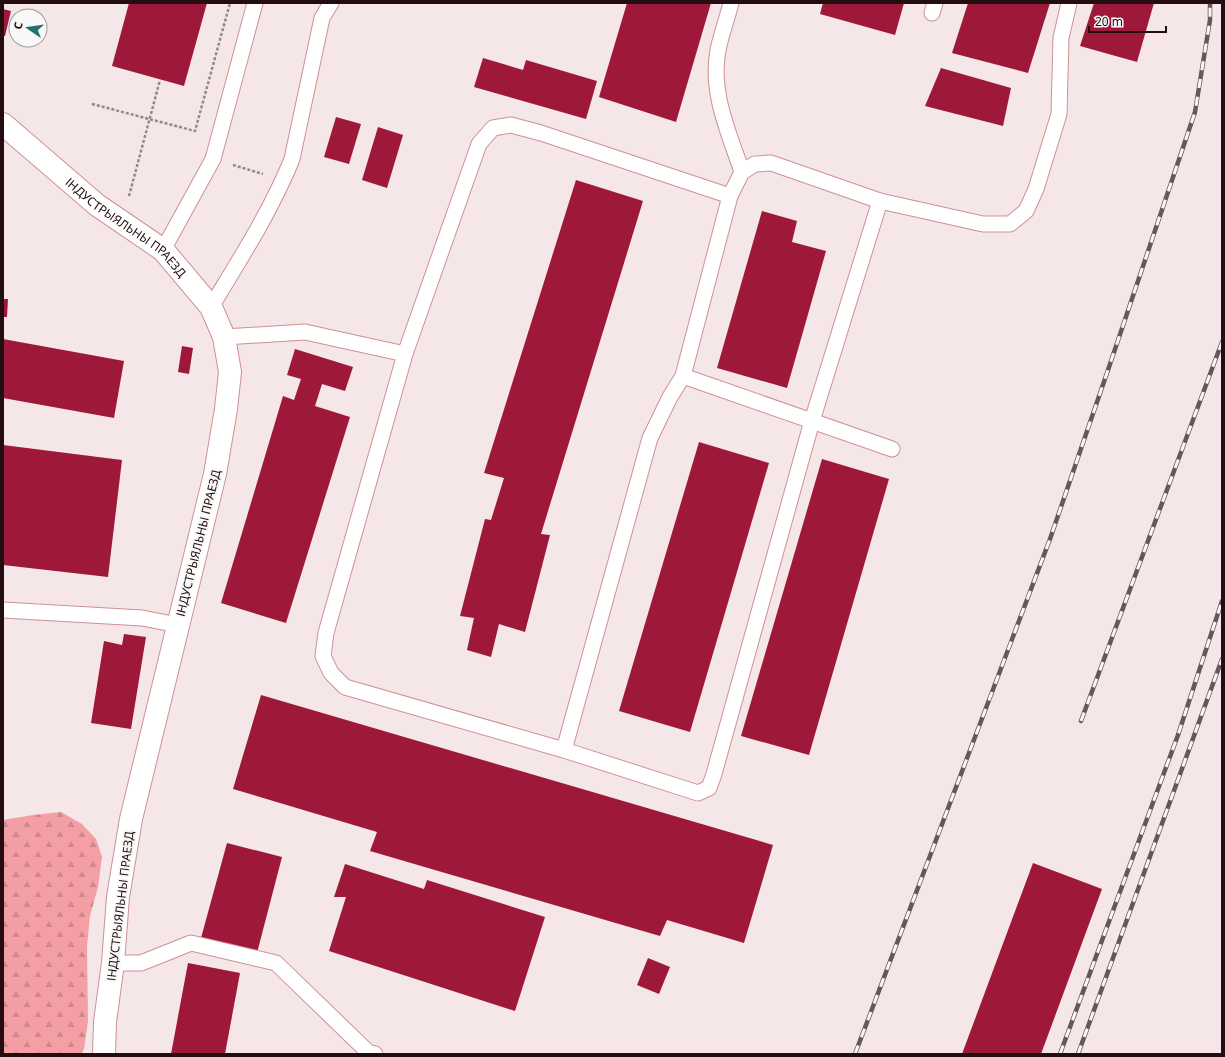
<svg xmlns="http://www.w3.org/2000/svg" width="1225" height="1057" font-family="'Noto Sans',sans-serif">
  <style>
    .forest { fill: url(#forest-firs) }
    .building { fill: #9e1939 }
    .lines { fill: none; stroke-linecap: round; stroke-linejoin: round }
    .service-casing { stroke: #cf9094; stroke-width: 17 }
    .minor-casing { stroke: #cf9094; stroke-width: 24 }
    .path { stroke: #988688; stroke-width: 2.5; stroke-dasharray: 3 2; stroke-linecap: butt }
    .service { stroke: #fff; stroke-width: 15 }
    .minor { stroke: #fff; stroke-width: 22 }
    .rail-casing { stroke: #6a5659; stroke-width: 4.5 }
    .rail { stroke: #f8f8f8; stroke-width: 3; stroke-dasharray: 9; stroke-linecap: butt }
    .labels { text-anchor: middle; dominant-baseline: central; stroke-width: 4; stroke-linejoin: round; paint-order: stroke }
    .street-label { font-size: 12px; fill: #240d10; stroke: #f8f8f8 }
  </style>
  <defs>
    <pattern id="forest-firs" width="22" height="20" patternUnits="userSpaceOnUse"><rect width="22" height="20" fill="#f49ea5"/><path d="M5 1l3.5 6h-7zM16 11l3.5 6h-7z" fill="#d1878d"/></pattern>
  </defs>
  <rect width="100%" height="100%" fill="#f5e7e8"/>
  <polygon class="forest" points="61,812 82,824 96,839 102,857 98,887 90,916 87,946 88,1021 84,1049 81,1054 3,1054 3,820 33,815"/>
  <g class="building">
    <polygon points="129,3 207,3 184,86 112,66"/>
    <polygon points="627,3 711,3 676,122 599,97"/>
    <polygon points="823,3 904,3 895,35 820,14"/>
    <polygon points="968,3 1050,3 1028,73 952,53"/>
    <polygon points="1094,3 1154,3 1137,62 1080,46"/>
    <polygon points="3,9 11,11 5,36 3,36"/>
    <polygon points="483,58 523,70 526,60 597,81 586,119 474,87"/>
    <polygon points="941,68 1011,88 1003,126 925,106"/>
    <polygon points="336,117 361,124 349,164 324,157"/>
    <polygon points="378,127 403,135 387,188 362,180"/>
    <polygon points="576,180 643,201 541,534 550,535 525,632 499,624 491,657 467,650 474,618 460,616 485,519 491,520 504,478 484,473"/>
    <polygon points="762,211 797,221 792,242 826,251 787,388 717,368"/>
    <polygon points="3,299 8,299 7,317 3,317"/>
    <polygon points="3,339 124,361 114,418 3,398"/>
    <polygon points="182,346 193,348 189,374 178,372"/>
    <polygon points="295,349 353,367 345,391 322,384 315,406 350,417 286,623 221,603 283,396 294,400 301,379 287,375"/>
    <polygon points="699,442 769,463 690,732 619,711"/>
    <polygon points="3,445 122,460 108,577 3,565"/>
    <polygon points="822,459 889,479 809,755 741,736"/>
    <polygon points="124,634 146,637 131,729 91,723 104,641 122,645"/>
    <polygon points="261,695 773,845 744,943 667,920 660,936 370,851 377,832 233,789"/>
    <polygon points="227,843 282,857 257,953 201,938"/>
    <polygon points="1033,863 1102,889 1041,1054 962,1054"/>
    <polygon points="345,864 424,889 427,880 545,917 515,1011 329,951 346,897 334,897"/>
    <polygon points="648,958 670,967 659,994 637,985"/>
    <polygon points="188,963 240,973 225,1054 171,1054"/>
  </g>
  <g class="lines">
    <g class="service-casing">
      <g id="service">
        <path d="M 731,3 C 727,19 721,35 718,50 C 710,93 729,133 742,172"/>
        <polyline points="932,13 935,3"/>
        <polyline points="163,250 213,159 255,3"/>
        <path d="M 211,307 C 240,259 271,211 292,159 L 322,18 L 331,3"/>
        <polyline points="224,337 305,332 405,354 326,633 323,656 331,673 345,687 564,750 698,793 709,788 714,774 812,421 880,201"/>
        <polyline points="405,354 479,144 493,128 511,125 541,133 730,196 742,172 755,164 771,163 880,201 983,224 1010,224 1026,211 1036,189 1059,114 1061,38 1069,3"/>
        <polyline points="683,376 892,449"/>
        <polyline points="3,610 142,618 178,625"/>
        <polyline points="564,750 650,438 670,397 683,376 730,196"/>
        <polyline points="113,963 141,963 191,943 276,963 369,1053 375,1054"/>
      </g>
    </g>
    <g class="minor-casing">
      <g id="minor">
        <path id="s1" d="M 3,124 L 97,205 L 163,250 L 211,307 L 224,337 L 230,372 L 226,409 L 215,474 L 131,819 L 118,897 L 113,963 L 105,1022 L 104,1054"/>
      </g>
    </g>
    <g class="path">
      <polyline points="92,104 195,131 230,3"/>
      <polyline points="233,165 263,174"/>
      <polyline points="129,196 160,80"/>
    </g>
    <use href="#service" class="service"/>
    <use href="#minor" class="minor"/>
    <g class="rail-casing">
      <g id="rail">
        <polyline points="1081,721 1222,342"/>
        <polyline points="855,1054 1050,539 1108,370 1195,112 1210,20 1210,3"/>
        <polyline points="1060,1054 1178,735 1222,601"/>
        <polyline points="1078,1054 1222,659"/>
      </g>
    </g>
    <use href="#rail" class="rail"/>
  </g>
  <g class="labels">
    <g class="street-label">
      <text stroke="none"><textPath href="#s1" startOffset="161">ІНДУСТРЫЯЛЬНЫ ПРАЕЗД</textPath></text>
      <text transform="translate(198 543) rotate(-76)">ІНДУСТРЫЯЛЬНЫ ПРАЕЗД</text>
      <text transform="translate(120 906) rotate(-83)">ІНДУСТРЫЯЛЬНЫ ПРАЕЗД</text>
    </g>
  </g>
  <rect width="1225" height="1057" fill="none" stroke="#240d10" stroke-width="8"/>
  <g transform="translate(28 28) rotate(283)"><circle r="19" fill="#f8f8f8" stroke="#a39a9b"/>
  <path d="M0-3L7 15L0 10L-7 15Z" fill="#236e6e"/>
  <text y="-6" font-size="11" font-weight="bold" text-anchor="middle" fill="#240d10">С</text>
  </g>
  <path d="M1089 26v6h77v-6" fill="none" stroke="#240d10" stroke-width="2"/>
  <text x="1095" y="26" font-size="12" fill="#240d10" stroke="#f8f8f8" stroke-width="3" paint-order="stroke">20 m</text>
</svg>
